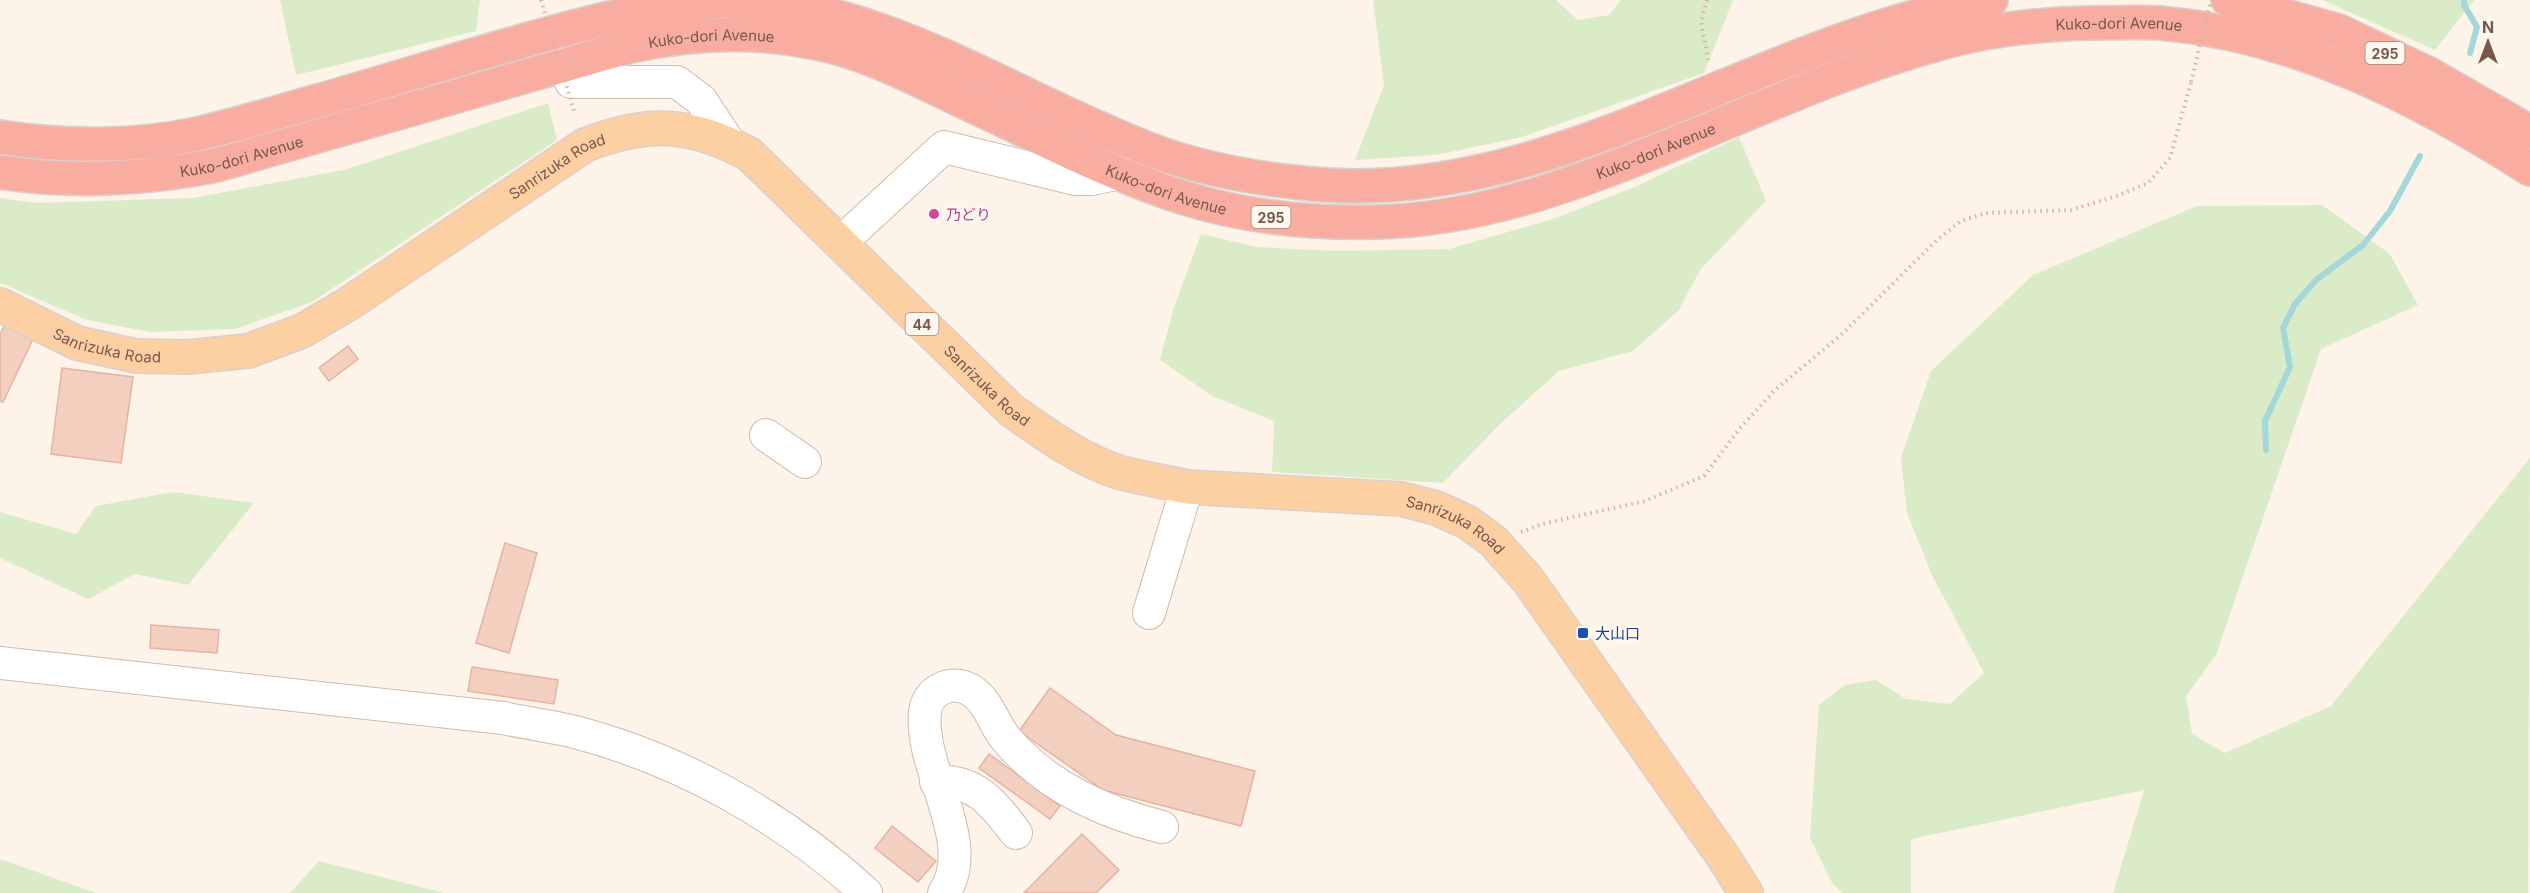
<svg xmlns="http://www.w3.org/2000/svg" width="2530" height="893" font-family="Inter,'Noto Sans JP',sans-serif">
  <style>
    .green { fill: #daecc7 }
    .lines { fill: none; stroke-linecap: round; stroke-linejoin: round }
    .stream { stroke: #a3d7da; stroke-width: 6 }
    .building { fill: #f3cfc0; stroke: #e6b3a0; stroke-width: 1.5 }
    .minor-casing { stroke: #d0b9ae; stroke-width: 34 }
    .major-casing { stroke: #d9d0cd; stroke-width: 36 }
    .highway-casing { stroke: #d9d0cd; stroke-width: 36 }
    .path { stroke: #d9b2a3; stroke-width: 4; stroke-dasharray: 1.5 4.5; stroke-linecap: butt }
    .minor { stroke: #fff; stroke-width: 32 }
    .major { stroke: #fcd0a2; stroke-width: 33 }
    .highway { stroke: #f8ada0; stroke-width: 33 }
    .path-bridge { stroke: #d9b2a3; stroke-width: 4; stroke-dasharray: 1.5 4.5; stroke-linecap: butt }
    .hotel-dot { fill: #d1479c; stroke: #fff8f0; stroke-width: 2 }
    .transit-dot { fill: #1a4fb4; stroke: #fff8f0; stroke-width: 2 }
    .labels { text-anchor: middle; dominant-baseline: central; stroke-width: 4.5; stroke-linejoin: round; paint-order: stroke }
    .shield { fill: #fff8f0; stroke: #a1877d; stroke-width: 1.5 }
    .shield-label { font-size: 14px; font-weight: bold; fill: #79574c }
    .street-label { font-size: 15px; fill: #79574c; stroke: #fff8f0 }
    .hotel-label { font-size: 15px; fill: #b23c85; stroke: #fff8f0; text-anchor: start }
    .transit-label { font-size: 15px; fill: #164399; stroke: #fff8f0; text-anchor: start }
  </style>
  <rect width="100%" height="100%" fill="#fdf3e9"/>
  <g class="green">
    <polygon points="280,0 480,0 476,31 296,75"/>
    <polygon points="1373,0 1556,0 1578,20 1609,15 1621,0 1733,0 1704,73 1522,137 1436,155 1355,160 1384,85"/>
    <polygon points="2322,0 2474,0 2435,50"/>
    <polygon points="548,103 557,140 312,302 235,329 150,332 87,320 0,283 0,198 35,203 192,198 344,170"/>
    <polygon points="1739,137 1766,201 1700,270 1679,310 1633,351 1559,371 1500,424 1443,483 1272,472 1274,421 1212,396 1160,360 1173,310 1201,234 1257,247 1336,251 1449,249 1553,219 1637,186"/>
    <polygon points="2322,205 2390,254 2418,305 2321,349 2216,655 2186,696 2192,734 2225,753 2331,706 2530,458 2528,893 2113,893 2144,790 1911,839 1911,893 1843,893 1832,883 1810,838 1819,705 1845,685 1876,680 1906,699 1950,704 1984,673 1932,575 1907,513 1901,458 1931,371 2033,275 2197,206"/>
    <polygon points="173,492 254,503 188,585 135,574 88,599 0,558 0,512 76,534 96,506"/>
    <polygon points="0,859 96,893 0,893"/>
    <polygon points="319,861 444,893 290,893"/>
  </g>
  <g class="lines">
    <g class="stream">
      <polyline points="2464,0 2464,5 2477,27 2470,53"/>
      <polyline points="2266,450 2265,421 2290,367 2283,328 2295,304 2316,280 2363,245 2390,211 2420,156"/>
    </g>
  </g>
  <g class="building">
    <polygon points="5,324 34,337 3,402 0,401 0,335"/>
    <polygon points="348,346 358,359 329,381 319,368"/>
    <polygon points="62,368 133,377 121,463 51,454"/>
    <polygon points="505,543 537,553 509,653 476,643"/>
    <polygon points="151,625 219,630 217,653 150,648"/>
    <polygon points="472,667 558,680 554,704 468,691"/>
    <polygon points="1050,688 1116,735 1255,771 1241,826 1103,790 1019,731"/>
    <polygon points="989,754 1060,806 1050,819 979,768"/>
    <polygon points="892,826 936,861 918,882 875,848"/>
    <polygon points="1082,834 1119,870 1096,893 1024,893"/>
  </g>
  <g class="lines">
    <g class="minor-casing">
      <g id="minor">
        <polyline points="566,64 571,82 677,82 701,100 730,144"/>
        <polyline points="840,243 944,147 1075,179 1092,179 1120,173"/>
        <polyline points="766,435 805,462"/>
        <polyline points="1149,613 1187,487"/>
        <path d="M 0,663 L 503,718 C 526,723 549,726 571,731 C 681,759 783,817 866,893"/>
        <path d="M 936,782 C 975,779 994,804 1016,833"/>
        <path d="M 944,893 C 978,843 919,769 925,712 C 927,690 953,678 972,691 C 989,702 994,725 1006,739 C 1047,787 1103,812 1162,827"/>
      </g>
    </g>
    <g class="major-casing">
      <g id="major">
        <path id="s1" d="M 0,305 L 77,343 L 136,356 L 187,357 L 248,351 L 302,331 L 348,304 L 585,145 C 648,121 689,122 749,154 L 1011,410 C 1044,433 1080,460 1119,472 C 1141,478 1165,482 1187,487 L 1401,499 L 1436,508 L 1467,522 L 1493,541 L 1528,580 L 1724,858 L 1746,893"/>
      </g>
    </g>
    <g class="highway-casing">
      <g id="highway">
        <polyline points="2228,0 2339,31 2431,75 2530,132"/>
        <path d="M 0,137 C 63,147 135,147 197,134 C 241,124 284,110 328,98 C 401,77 474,54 548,34 C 605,18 662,4 722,1 C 879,0 1010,97 1151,150 C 1203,170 1257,179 1313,184 C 1554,206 1760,37 1991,0"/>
        <path id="s2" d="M 0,172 C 72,183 146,179 217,165 L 631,46 C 691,33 751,30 811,42 C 863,51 912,77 960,100 C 1032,133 1105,172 1181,197 C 1244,217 1313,224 1379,222 C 1498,219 1607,171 1715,127 C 1790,96 1863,64 1941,43 C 1990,29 2039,24 2090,23 C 2113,23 2137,22 2160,23 C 2296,35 2417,97 2530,169"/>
      </g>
    </g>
    <g class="path">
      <polyline points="1707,0 1701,22 1709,63"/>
      <polyline points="1521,532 1542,524 1645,501 1704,476 1741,427 1775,390 1841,335 1937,240 1961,221 1986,213 2071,210 2117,196 2148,183 2170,158 2191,82"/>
    </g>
    <use href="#minor" class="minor"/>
    <use href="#major" class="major"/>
    <use href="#highway" class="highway"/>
    <g class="path-bridge">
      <polyline points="541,0 575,114"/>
      <polyline points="2191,82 2211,0"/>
    </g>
  </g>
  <circle class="hotel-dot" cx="934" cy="214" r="6"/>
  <rect class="transit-dot" x="1577" y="627" width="12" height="12" rx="3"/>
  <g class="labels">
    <g class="shield">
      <rect x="2365.5" y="42" width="39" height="22" rx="4.5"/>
      <rect x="1251.5" y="206" width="39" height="22" rx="4.5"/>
      <rect x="905.5" y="313" width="33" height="22" rx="4.5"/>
    </g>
    <g class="shield-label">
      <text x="2385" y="53">295</text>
      <text x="1271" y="217">295</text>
      <text x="922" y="324">44</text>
    </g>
    <g class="street-label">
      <text stroke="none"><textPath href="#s2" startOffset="2205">Kuko-dori Avenue</textPath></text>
      <text stroke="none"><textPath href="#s2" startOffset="730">Kuko-dori Avenue</textPath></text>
      <text stroke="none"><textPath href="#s2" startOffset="1720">Kuko-dori Avenue</textPath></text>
      <text stroke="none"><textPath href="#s2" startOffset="244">Kuko-dori Avenue</textPath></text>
      <text stroke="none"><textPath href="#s1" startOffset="620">Sanrizuka Road</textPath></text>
      <text stroke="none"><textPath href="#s2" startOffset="1216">Kuko-dori Avenue</textPath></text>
      <text stroke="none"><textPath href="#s1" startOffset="116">Sanrizuka Road</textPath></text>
      <text stroke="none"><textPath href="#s1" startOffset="1158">Sanrizuka Road</textPath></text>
      <text stroke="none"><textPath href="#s1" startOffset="1662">Sanrizuka Road</textPath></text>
    </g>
    <g class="hotel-label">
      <text x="946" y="214">乃どり</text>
    </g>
    <g class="transit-label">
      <text x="1595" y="633">大山口</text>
    </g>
  </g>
  <g transform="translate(2488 42)" stroke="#fff8f0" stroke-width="4.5" paint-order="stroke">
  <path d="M0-4.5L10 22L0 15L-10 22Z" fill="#79574c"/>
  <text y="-9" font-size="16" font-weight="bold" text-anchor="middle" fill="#79574c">N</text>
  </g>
</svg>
